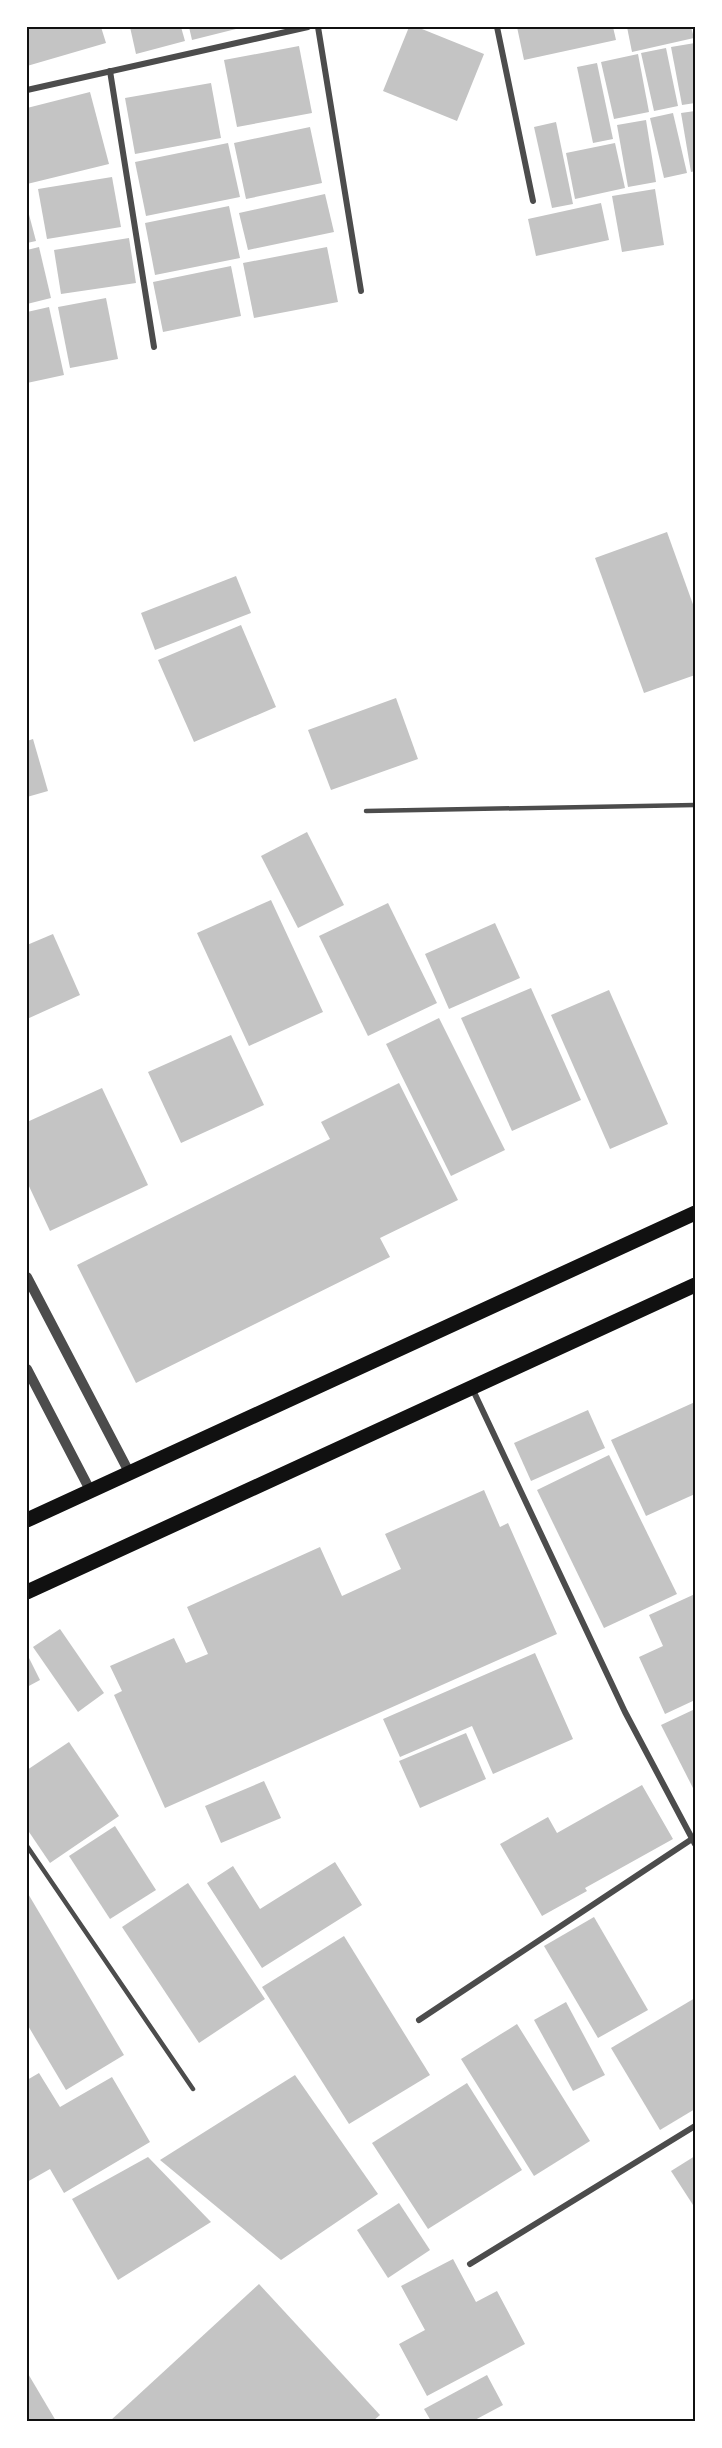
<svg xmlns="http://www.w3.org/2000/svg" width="722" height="2448" font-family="Rubik,sans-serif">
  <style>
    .building { fill: #c4c4c4 }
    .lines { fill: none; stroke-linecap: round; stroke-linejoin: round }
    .service { stroke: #4c4c4c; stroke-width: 4.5 }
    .minor { stroke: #4c4c4c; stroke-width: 6 }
    .tertiary { stroke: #4c4c4c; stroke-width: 10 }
    .primary { stroke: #111; stroke-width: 15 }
    .neatline { fill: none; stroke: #111; stroke-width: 2 }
  </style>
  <rect width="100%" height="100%" fill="#fff"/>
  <g class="building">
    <polygon points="36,27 101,27 106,43 27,66 27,30"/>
    <polygon points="130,27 181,27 185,41 136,54"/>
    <polygon points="189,27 240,27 240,28 192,40"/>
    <polygon points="409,27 417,27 484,54 457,121 383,91"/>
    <polygon points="517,27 613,27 616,40 524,60"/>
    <polygon points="627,27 691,27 694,38 632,52"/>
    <polygon points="695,43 695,103 682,105 671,47"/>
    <polygon points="299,46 312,113 237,127 224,60"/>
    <polygon points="666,48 678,106 654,111 641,53"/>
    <polygon points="638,54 649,112 614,119 601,62"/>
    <polygon points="597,63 613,139 593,143 577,67"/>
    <polygon points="211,83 221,138 135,154 125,98"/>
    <polygon points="90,92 109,164 27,184 27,108"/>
    <polygon points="695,111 695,171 691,172 681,113"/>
    <polygon points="673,113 687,173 664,178 650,118"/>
    <polygon points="646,120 656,182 628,187 617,125"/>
    <polygon points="556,122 573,204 552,208 534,127"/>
    <polygon points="310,127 322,183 246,199 234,143"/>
    <polygon points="228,143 240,197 146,216 135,162"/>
    <polygon points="615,143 625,188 575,199 566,153"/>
    <polygon points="112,177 121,227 47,239 38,189"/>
    <polygon points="655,189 664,245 622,252 612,196"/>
    <polygon points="325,194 334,232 248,250 239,213"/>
    <polygon points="601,203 609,240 536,256 528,219"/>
    <polygon points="229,206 240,258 155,275 145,223"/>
    <polygon points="27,207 36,241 27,243"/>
    <polygon points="129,238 136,283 61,294 54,250"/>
    <polygon points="39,247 51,298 27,304 27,250"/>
    <polygon points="327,247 338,302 254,318 243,263"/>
    <polygon points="231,266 241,316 163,332 153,282"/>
    <polygon points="106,298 118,359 70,368 58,307"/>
    <polygon points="49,307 64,375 27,383 27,312"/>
    <polygon points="667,532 695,610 695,675 644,693 595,558"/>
    <polygon points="236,576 251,613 155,650 141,613"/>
    <polygon points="241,625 276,707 194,742 158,660"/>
    <polygon points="396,698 418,759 331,790 308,730"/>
    <polygon points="33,739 48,791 27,797 27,741"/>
    <polygon points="307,832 344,905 298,928 261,856"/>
    <polygon points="271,900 323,1012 249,1046 197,933"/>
    <polygon points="388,903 437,1003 368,1036 319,936"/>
    <polygon points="495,923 520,978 449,1009 425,954"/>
    <polygon points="53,934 80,995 27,1019 27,945"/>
    <polygon points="531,988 581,1100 512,1131 461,1018"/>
    <polygon points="609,990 668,1124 610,1149 551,1015"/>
    <polygon points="439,1018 505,1150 451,1176 386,1044"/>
    <polygon points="231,1035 264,1105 181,1143 148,1072"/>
    <polygon points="399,1083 458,1200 380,1238 390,1257 136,1383 77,1265 330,1139 321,1122"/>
    <polygon points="102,1088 148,1185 50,1231 27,1182 27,1122"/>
    <polygon points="695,1402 695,1494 646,1516 611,1440"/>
    <polygon points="588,1410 605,1448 531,1481 514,1443"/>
    <polygon points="609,1455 677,1594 604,1628 537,1490"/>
    <polygon points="484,1490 500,1527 508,1523 557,1634 165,1808 114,1695 122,1691 110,1666 174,1638 186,1663 208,1654 187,1607 320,1547 342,1596 401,1569 385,1534"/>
    <polygon points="695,1594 695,1700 665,1714 639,1657 663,1646 649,1615"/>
    <polygon points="60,1629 104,1693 78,1712 33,1647"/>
    <polygon points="535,1653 573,1739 493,1774 472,1726 400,1757 383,1719"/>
    <polygon points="27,1654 40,1680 27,1687"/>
    <polygon points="695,1709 695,1792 661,1725"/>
    <polygon points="466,1733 486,1779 420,1808 399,1761"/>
    <polygon points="69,1742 119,1816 50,1863 27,1829 27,1770"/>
    <polygon points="264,1781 281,1818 221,1843 205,1806"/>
    <polygon points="642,1785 673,1839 585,1888 587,1891 542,1916 500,1844 548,1817 557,1833"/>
    <polygon points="115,1826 156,1890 110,1919 69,1856"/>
    <polygon points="335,1862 362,1905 262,1968 207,1883 233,1866 260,1909"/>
    <polygon points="188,1883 265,1999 199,2043 122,1927"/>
    <polygon points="27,1892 124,2055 66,2090 27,2024"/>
    <polygon points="594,1917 648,2010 598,2038 544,1946"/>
    <polygon points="344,1936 430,2075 349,2124 262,1987"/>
    <polygon points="695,1998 695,2109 660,2130 611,2048"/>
    <polygon points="566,2002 605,2075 573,2091 534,2020"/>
    <polygon points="517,2024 590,2141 534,2176 461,2059"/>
    <polygon points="39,2073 60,2107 112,2077 150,2142 64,2193 50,2169 27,2182 27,2080"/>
    <polygon points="295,2075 378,2194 281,2260 160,2160"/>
    <polygon points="467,2083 522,2170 428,2229 372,2143"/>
    <polygon points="695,2156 695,2208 671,2171"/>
    <polygon points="148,2157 211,2222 118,2280 72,2199"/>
    <polygon points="399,2203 430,2250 388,2278 357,2230"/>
    <polygon points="453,2259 476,2302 497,2291 525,2344 427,2396 399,2344 425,2330 401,2286"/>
    <polygon points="259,2284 380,2415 373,2421 110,2421"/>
    <polygon points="27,2372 56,2421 27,2421"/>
    <polygon points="487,2375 503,2405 473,2421 431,2421 424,2409"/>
  </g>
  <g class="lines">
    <g class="service">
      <polyline points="366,811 695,805"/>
      <polyline points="27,1846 193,2089"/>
    </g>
    <g class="minor">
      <polyline points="318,27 361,291"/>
      <polyline points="497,27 533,201"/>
      <polyline points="110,71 154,347"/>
      <polyline points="27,90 308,27"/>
      <polyline points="472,1388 625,1712 695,1844"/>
      <polyline points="419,2020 692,1839"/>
      <polyline points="470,2264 695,2126"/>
    </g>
    <g class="tertiary">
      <polyline points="27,1277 129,1472"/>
      <polyline points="27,1369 90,1490"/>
    </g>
    <g class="primary">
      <polyline points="27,1520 695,1213"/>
      <polyline points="27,1592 695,1285"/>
    </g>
  </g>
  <rect width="722" height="2448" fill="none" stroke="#ffffff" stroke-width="57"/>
  <rect x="28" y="28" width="666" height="2392" class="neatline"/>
</svg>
